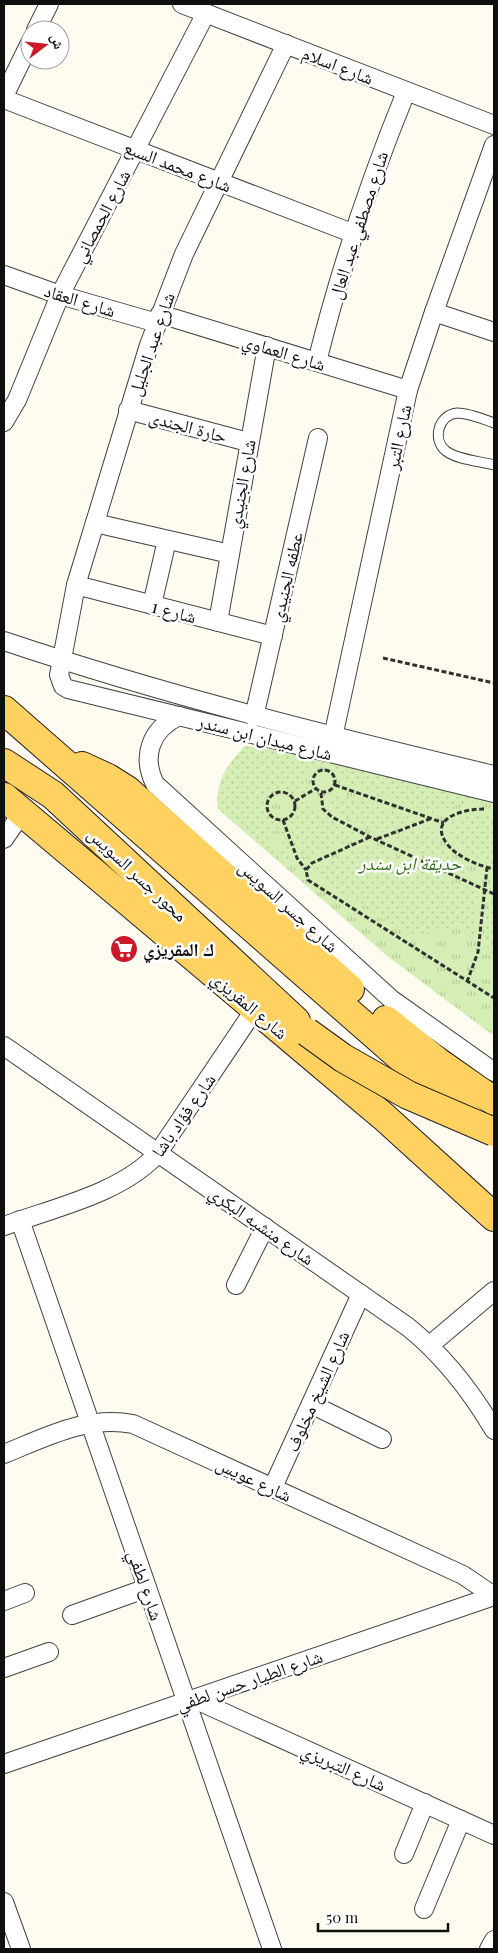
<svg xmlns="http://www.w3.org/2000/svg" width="498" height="1953" font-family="'Playfair Display','Noto Naskh Arabic',serif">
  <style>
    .grass { fill: url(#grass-tufts) }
    .garden { fill: url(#garden-dots); fill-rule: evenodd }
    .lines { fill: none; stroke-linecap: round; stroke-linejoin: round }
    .service-casing { stroke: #424242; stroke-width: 11 }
    .minor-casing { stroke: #424242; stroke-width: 20 }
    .primary-casing { stroke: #202020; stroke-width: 30 }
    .path { stroke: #313131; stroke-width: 3; stroke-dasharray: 5 2.5; stroke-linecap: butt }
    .service { stroke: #fff; stroke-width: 9 }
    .minor { stroke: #fff; stroke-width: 18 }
    .primary { stroke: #ffd160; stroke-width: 28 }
    .primary-bridge-casing { stroke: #202020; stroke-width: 30; stroke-linecap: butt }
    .primary-bridge { stroke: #ffd160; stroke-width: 28 }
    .labels { text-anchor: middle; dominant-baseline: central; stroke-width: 5; stroke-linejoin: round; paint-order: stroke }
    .street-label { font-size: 18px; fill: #0f0f0f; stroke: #fff }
    .park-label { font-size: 18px; font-style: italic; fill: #2d6d18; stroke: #fff }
    .poi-label { font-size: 18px; font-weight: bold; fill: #0f0f0f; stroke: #fff; text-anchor: start }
  </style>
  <defs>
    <pattern id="grass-tufts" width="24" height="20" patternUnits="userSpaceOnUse" patternTransform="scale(1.25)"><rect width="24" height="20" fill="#d5eeb5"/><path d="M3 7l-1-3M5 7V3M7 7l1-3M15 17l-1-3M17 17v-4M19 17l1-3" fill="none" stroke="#b6cb9a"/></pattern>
    <pattern id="garden-dots" width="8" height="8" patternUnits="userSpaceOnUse" patternTransform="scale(1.25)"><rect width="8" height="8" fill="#d5eeb5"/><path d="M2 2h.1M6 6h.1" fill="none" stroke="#b6cb9a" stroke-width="1.8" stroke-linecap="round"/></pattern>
  </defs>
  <rect width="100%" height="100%" fill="#fffbf0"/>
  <path class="grass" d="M 245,746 L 494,799 L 494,1036 L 387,956 L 218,809 C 215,782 227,765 245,746 Z"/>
  <g class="garden">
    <path d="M 245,746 L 302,753 L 492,798 L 492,803 L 469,802 L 433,813 L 344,782 L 334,767 L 327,764 L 316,765 L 309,770 L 305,777 L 308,789 L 295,797 C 281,786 262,792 267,812 L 283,826 L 294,860 L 281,863 L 218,809 C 215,782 227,765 245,746 ZM 278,830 L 285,849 L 274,853 L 267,834 Z"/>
    <polygon points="338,794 346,795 422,820 377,834 329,809 328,802"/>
    <polygon points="310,799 319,813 355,833 356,839 310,857 302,857 287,821 293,816 300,803"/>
    <path d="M 478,815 L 494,817 L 494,865 C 464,856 420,818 478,815 Z"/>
    <polygon points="430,826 434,829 442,849 469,870 469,874 459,872 398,844 395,840 398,835"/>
    <path d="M 368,844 L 478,892 L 474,938 L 470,937 C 462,915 432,937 414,934 C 402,932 327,885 318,875 L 317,870 L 325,861 Z"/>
    <path d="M 491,898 L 494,899 L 494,958 C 491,954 488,949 486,944 C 483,935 483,903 491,898 Z"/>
  </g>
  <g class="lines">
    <g class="service-casing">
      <path id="service" d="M 494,423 C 483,419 469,413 457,413 C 438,415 432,440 446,451 C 458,460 480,461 494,465"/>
    </g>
    <g class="minor-casing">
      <g id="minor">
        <polyline points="182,4 494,125"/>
        <polyline points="36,30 49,4"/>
        <polyline points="286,44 184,254 149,345 76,585 59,675 63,686 68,689 494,793"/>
        <polyline points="4,96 30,43"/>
        <polyline points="4,99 352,233"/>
        <polyline points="4,275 60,295 157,323"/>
        <polyline points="434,312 494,332"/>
        <polyline points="160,314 408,390"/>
        <path d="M 317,362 C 340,269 370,180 406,92"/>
        <polyline points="128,410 248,442"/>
        <polyline points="4,422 17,400 60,295 206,13"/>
        <polyline points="95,523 230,554"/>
        <polyline points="76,585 273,636"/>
        <polyline points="152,605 167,540"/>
        <polyline points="218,622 267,346"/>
        <path d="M 4,641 C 165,695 329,736 494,775"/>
        <path d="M 179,716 C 151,729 141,756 155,784 L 391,999 L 494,1072"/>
        <polyline points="254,717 318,438"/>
        <polyline points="333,737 408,390 434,312 494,145"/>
        <polyline points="4,839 22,813"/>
        <path d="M 4,1046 L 408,1327 C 444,1356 471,1391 494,1430"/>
        <polyline points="20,1220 272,1949"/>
        <path d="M 4,1226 C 53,1208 123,1193 158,1153 L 255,1009"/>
        <polyline points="236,1285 265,1227"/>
        <polyline points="430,1345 494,1291"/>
        <polyline points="311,1404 382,1439"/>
        <path d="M 4,1454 C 46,1437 87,1415 133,1424 L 463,1575 L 494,1596"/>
        <polyline points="273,1487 361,1294"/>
        <polyline points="4,1601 25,1593"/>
        <polyline points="72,1615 147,1588"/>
        <polyline points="4,1668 49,1652"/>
        <polyline points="194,1699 494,1835"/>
        <polyline points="4,1764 494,1596"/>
        <polyline points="404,1854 425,1803"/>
        <polyline points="4,1902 21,1949"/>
        <polyline points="424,1909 461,1820"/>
        <polyline points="489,1949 494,1940"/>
      </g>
    </g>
    <g class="primary-casing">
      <g id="primary">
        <polyline points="4,710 473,1121"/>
        <polyline points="4,763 53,795 296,1021"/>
        <polyline points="82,766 108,778 127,790 350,989"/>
        <polyline points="4,797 384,1117 494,1217"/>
        <polyline points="386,1020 438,1062 494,1101"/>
      </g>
    </g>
    <g class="path">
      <polyline points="383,658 494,683"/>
      <circle cx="324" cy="781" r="11"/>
      <polyline points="335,785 444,823"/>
      <circle cx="281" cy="806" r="14"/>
      <polyline points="321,793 323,809 332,817 370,837 494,894"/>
      <polyline points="295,801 315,789"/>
      <path d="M 484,809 C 465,809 427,817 447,844 C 457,857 479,866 494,869"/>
      <polyline points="283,820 297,858 306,870"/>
      <polyline points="370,837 312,863 306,870 308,880 494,998"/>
      <polyline points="377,839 430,819"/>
      <polyline points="467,982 478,952 487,868"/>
    </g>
    <use href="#service" class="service"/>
    <use href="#minor" class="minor"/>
    <use href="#primary" class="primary"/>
    <g class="primary-bridge-casing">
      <polyline id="primary-bridge" points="307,1032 343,1058 408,1095 494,1132"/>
    </g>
    <use href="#primary-bridge" class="primary-bridge"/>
  </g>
  <defs>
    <g id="supermarket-disc" transform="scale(1.4375)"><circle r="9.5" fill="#cd1829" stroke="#fff"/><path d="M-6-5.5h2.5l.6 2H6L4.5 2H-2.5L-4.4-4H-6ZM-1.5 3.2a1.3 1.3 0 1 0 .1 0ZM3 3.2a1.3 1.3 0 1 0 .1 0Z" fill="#fff"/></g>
  </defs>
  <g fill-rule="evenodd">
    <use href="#supermarket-disc" x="124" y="949"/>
  </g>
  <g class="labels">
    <g class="street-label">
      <text transform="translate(338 65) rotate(21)">شارع اسلام</text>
      <text transform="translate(178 166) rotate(21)">شارع محمد السبع</text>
      <text transform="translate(101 216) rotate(-62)">شارع الحمصاني</text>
      <text transform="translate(358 225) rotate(-72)">شارع مصطفي عبد العال</text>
      <text transform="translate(80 300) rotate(17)">شارع العقاد</text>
      <text transform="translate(151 344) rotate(-71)">شارع عبد الجليل</text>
      <text transform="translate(284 352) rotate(17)">شارع العماوي</text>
      <text transform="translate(188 426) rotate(15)">حارة الجندى</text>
      <text transform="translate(398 437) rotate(-78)">شارع التبر</text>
      <text transform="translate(241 484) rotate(-80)">شارع الجنيدي</text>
      <text transform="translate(286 577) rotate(-77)">عطفه الجنيدي</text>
      <text transform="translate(174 611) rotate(15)">شارع 1</text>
      <text transform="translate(265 737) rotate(14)">شارع ميدان ابن سندر</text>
      <text transform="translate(138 874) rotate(43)">محور جسر السويس</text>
      <text transform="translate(289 906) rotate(42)">شارع جسر السويس</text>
      <text transform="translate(250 1005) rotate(40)">شارع المقريزي</text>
      <text transform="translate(183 1115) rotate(-55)">شارع فؤاد باشا</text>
      <text transform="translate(262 1225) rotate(35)">شارع منشيه البكري</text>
      <text transform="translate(317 1391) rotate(-66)">شارع الشيخ مخلوف</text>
      <text transform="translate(254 1479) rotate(25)">شارع عويس</text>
      <text transform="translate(146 1585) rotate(71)">شارع لطفي</text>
      <text transform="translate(249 1680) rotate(-19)">شارع الطيار حسن لطفي</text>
      <text transform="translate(344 1767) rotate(24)">شارع التبريزي</text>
    </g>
    <g class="park-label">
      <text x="410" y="863">حديقة ابن سندر</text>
    </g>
    <g class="poi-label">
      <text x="143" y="949">ك المقريزي</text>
    </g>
  </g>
  <rect width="498" height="1953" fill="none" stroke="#0f0f0f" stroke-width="10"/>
  <g transform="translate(45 45) rotate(74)"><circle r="24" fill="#ffffff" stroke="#9f9f9f"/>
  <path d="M0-4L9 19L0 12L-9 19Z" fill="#cd1829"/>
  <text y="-8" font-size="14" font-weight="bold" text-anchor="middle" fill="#0f0f0f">ش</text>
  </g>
  <path d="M318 1923v8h130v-8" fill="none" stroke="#0f0f0f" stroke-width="2.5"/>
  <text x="326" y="1923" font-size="15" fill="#0f0f0f" stroke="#ffffff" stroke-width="4" paint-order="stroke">50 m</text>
</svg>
